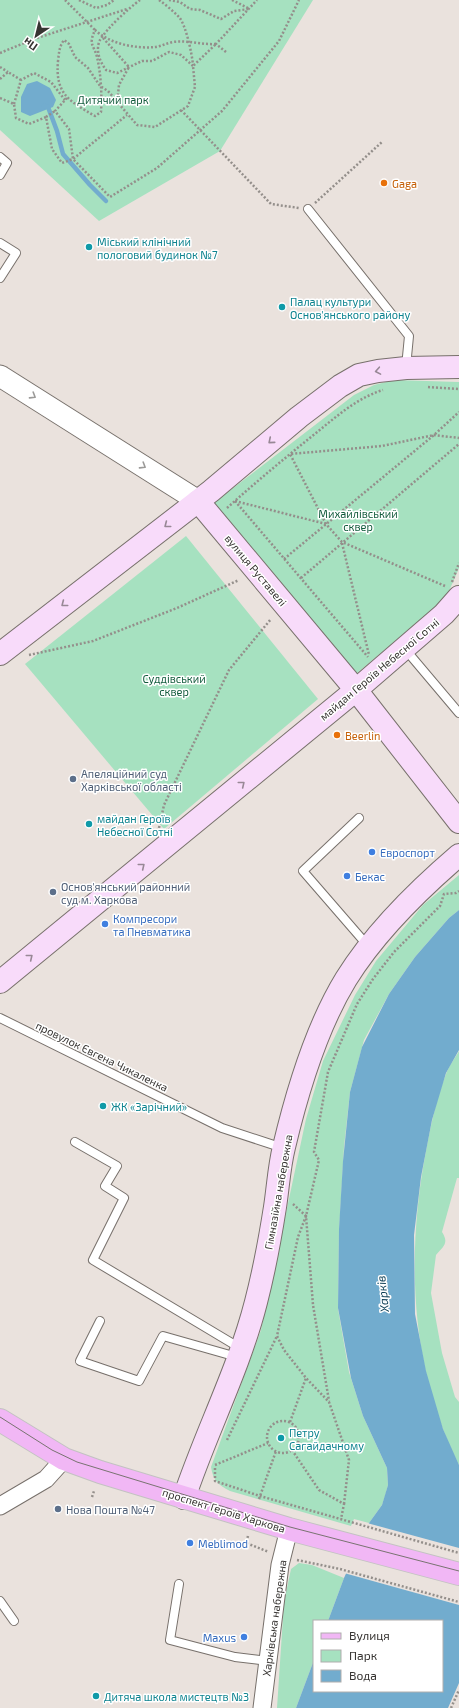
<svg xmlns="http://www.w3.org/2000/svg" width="459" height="1708" font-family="'Exo 2',sans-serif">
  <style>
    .green { fill: #a6e1c0 }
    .water { fill: #72acce }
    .pier { fill: #eae2dd }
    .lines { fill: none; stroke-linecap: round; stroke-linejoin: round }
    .stream { stroke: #72acce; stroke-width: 4.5 }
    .service-casing { stroke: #77706b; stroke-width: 10 }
    .minor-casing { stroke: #77706b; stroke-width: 19 }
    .tertiary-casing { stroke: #77706b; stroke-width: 23 }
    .secondary-casing { stroke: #77706b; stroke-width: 24 }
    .primary-casing { stroke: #c3c2c2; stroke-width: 24 }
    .path { stroke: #948f8b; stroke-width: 2.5; stroke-dasharray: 2 2; stroke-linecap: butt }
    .service { stroke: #fff; stroke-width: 8 }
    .minor { stroke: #fff; stroke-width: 17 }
    .tertiary { stroke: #fff; stroke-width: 21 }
    .secondary { stroke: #f8dbfa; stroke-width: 22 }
    .primary { stroke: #f1b7f5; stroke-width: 22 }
    .tram { stroke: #787370; stroke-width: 1 }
    .oneway { stroke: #988896 }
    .oneway2 { stroke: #9b9a98 }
    .food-dot { fill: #e8710a; stroke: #fff; stroke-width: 1.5 }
    .culture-dot { fill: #0f9aa8; stroke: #fff; stroke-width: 1.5 }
    .service-dot { fill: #5c6f8a; stroke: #fff; stroke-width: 1.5 }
    .shop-dot { fill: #3f7fe0; stroke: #fff; stroke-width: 1.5 }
    .labels { text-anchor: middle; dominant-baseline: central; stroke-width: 3; stroke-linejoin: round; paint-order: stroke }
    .park-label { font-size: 11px; fill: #125b3c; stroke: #fff }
    .food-label { font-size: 11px; fill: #c56008; stroke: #fff; text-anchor: start }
    .culture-label { font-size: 11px; fill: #0d838f; stroke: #fff; text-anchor: start }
    .street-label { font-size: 11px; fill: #373432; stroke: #fff }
    .service-label { font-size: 11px; fill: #4e5e75; stroke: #fff; text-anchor: start }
    .shop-label { font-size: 11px; fill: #366cbe; stroke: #fff; text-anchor: start }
    .water-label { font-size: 12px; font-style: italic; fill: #0b3d54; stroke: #fff }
  </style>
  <rect width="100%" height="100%" fill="#eae2dd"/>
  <g class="green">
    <polygon points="0,0 313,0 220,151 99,221 0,130"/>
    <polygon points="394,380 459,382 459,568 446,598 356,674 211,505 354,395 374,385"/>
    <polygon points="186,536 318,699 164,829 25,664"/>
    <path d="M 459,875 L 459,910 L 449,918 L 415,957 L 389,994 L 364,1040 L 350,1092 L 344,1147 L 339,1232 L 338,1309 L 349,1372 L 363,1416 L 387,1468 L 388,1485 L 385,1496 L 382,1505 L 369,1523 L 354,1519 L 351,1526 L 230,1491 C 218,1485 213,1480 211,1467 L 261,1330 L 306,1119 L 323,1061 L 355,995 L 376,961 L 423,905 Z"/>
    <path d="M 459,1051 L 459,1178 L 457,1178 L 442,1232 C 449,1243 444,1246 436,1255 L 431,1293 L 442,1353 L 455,1397 L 459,1402 L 459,1465 C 410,1369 406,1255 426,1151 C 431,1125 436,1099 446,1074 C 449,1066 455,1058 459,1051 Z"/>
    <polygon points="299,1563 312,1565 344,1578 328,1621 314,1621 314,1660 296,1708 277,1708 284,1602 291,1569"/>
  </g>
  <g class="water">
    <polygon points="37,81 50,88 56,100 53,107 30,116 21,112 21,97 27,84"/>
    <polygon points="459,910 459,1050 446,1073 432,1120 421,1177 414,1235 415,1314 426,1371 443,1429 459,1465 459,1683 448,1708 296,1708 314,1660 314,1691 442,1691 442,1621 328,1621 344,1578 369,1523 382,1505 388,1485 387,1468 363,1416 351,1378 338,1308 339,1229 343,1161 350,1092 362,1047 389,994 415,957 449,918"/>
  </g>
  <polygon class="pier" points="367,1523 459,1548 459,1605 344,1573"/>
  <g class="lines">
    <polyline class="stream" points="44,106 48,107 57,131 63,154 90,185 106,201"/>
    <g class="service-casing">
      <g id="service">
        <polyline points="0,157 7,163 0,175"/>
        <polyline points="308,209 409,336 406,367"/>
        <polyline points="0,243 16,253 0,278"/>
        <polyline points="405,649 459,713"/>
        <polyline points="359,818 303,871 368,946"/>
        <polyline points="0,1018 222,1128 283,1148"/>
        <polyline points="75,1142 117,1166 105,1186 124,1198 93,1260 240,1348"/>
        <polyline points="100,1321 80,1361 139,1381 163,1336 237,1357"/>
        <polyline points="179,1584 170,1640 235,1657 268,1661"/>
        <polyline points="0,1601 14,1621"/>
      </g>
    </g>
    <g class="minor-casing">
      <g id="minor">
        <polyline points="0,1506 46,1479 64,1459"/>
        <polyline points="262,1708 280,1565 289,1529"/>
      </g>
    </g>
    <g class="tertiary-casing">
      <polyline id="tertiary" points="0,376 198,501"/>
    </g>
    <g class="secondary-casing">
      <g id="secondary">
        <polyline points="198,501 356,690 459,822"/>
        <polyline points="0,654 211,491 299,417 340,386 359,375 378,371 406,368 459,367"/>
        <polyline points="0,982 356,690 444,614 459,597"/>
        <path d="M 184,1498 C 206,1432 239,1369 256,1302 C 264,1271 270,1239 275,1207 C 278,1188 279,1167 284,1147 C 297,1092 316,1028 346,979 C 375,932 417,891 459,855"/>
      </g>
    </g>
    <g class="primary-casing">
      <polyline id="primary" points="0,1420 64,1459 100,1472 289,1529 459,1574"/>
    </g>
    <g class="path">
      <polyline points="65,0 95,30"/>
      <polyline points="79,0 96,8 107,5 114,0"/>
      <path d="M 140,0 C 129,8 107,28 100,40 C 95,50 100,62 106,70 L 117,73 L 142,61 L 152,61 L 169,52 L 181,55 L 193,66"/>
      <path d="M 159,0 C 166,5 173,11 179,17 C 186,25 192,54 193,65"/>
      <polyline points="169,0 180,2 190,9 200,10 221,19 234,11 249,9"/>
      <polyline points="232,0 248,8"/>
      <polyline points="103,38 129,67 119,85 117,103"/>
      <path d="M 216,44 C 202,45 188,40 173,42 C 167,43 162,46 156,47 C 136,49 110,44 95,30 C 88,45 94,45 97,57 C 101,74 102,95 101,112 L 95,116 C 69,101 55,94 58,61 C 59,53 59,47 64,40 L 69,44 L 75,57 L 88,68 L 100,86 L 108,91 L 137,125 L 155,127 L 188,106 L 195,87 L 193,66 L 216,44"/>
      <polyline points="226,52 216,44 257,0"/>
      <polyline points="0,53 34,39 127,9"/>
      <polyline points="0,67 8,72"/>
      <polyline points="0,79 8,72 21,80"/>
      <polyline points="0,98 14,104 16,118 29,124 46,117 52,149 62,163 73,159 127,115"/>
      <polyline points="67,98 55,111 69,129 73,159 110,197 157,168 222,111 279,41 299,0"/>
      <polyline points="14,104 21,80 34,73 51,82 65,100"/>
      <polyline points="181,110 271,204 299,208"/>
      <polyline points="46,117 55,111"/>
      <polyline points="315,203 382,142"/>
      <polyline points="428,387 459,389"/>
      <polyline points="235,501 326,524 342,542 445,586"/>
      <polyline points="235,501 368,657"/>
      <path d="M 227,508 C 256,482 286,457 316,433 C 337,416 357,398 383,390"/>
      <polyline points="326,524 290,454 382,446 434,435 459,438"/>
      <polyline points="342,543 369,655"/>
      <polyline points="284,559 434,435 459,412"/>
      <polyline points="301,578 459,444"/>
      <polyline points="452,582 459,563"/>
      <polyline points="29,655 93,641 177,608 239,580"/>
      <polyline points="159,828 164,805 229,670 271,619"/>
      <polyline points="293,1204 306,1216 313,1305 329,1401"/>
      <circle cx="283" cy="1437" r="16"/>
      <polyline points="290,1422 306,1378"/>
      <polyline points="227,1440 277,1336"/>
      <polyline points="292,1450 319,1490 344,1504 341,1519"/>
      <polyline points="215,1465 268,1443"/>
      <polyline points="215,1468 215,1481 260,1496 459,1553"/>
      <polyline points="92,1497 94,1491"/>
      <polyline points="259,1499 276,1451"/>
      <polyline points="344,1504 349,1460 329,1402 306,1378 284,1350 277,1336 298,1237 306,1216 319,1160 314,1152 328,1072 357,1004 373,979 394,952 440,906 444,894 456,893 459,891"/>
      <polyline points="248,1536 246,1543 269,1552"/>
      <polyline points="297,1560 340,1569 459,1602"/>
      <polyline points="451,1708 459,1690"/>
    </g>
    <use href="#service" class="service"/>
    <use href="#minor" class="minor"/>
    <use href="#tertiary" class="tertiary"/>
    <use href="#secondary" class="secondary"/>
    <use href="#primary" class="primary"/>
    <polyline class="tram" points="0,1417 52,1450 77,1462 290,1527 459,1571"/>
  </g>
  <defs><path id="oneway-chevron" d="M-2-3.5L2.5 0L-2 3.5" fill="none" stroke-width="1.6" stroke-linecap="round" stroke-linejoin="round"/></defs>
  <g class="oneway">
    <use href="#oneway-chevron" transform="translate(378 371) rotate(170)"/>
    <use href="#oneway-chevron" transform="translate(271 441) rotate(140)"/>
    <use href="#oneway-chevron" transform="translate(167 525) rotate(142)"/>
    <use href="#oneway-chevron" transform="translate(64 604) rotate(142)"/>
    <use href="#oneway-chevron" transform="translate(242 784) rotate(-39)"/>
    <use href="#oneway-chevron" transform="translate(142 866) rotate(-39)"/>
    <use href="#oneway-chevron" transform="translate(30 957) rotate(-39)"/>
  </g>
  <g class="oneway2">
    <use href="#oneway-chevron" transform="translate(33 396) rotate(32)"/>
    <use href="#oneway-chevron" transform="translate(143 466) rotate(32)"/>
  </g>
  <g class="food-dot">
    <circle cx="384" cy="183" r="4"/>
    <circle cx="337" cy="735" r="4"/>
  </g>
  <g class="culture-dot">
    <circle cx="89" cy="247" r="4"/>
    <circle cx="282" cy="307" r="4"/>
    <circle cx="89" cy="824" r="4"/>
    <circle cx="103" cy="1106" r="4"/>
    <circle cx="281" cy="1438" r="4"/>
    <circle cx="96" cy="1696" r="4"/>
  </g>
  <g class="service-dot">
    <circle cx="73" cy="779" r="4"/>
    <circle cx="53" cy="892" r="4"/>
    <circle cx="58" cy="1509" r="4"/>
  </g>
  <g class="shop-dot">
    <circle cx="372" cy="852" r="4"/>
    <circle cx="347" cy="876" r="4"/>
    <circle cx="105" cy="924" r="4"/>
    <circle cx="190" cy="1543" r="4"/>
    <circle cx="244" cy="1637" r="4"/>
  </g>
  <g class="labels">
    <g class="park-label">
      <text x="113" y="99">Дитячий парк</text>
      <text x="358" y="513">Михайлівський<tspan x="358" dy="13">сквер</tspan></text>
      <text x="174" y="678">Суддівський<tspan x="174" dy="13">сквер</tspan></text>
    </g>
    <g class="food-label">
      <text x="392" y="183">Gaga</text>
      <text x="345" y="735">Beеrlin</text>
    </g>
    <g class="culture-label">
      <text x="97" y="241">Міський клінічний<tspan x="97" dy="13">пологовий будинок №7</tspan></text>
      <text x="290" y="301">Палац культури<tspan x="290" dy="13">Основ'янського району</tspan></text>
      <text x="97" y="818">майдан Героїв<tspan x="97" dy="13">Небесної Сотні</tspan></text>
      <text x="111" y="1106">ЖК «Зарічний»</text>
      <text x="289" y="1432">Петру<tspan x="289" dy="13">Сагайдачному</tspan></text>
      <text x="104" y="1696">Дитяча школа мистецтв №3</text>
    </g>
    <g class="street-label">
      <text transform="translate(256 570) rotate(50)">вулиця Руставелі</text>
      <text transform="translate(379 669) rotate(-40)">майдан Героїв Небесної Сотні</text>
      <text transform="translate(102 1056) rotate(26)">провулок Євгена Чикаленка</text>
      <text transform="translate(278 1192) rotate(-80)">Гімназійна набережна</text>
      <text transform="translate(224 1510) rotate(17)">проспект Героїв Харкова</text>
      <text transform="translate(274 1618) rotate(-82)">Харківська набережна</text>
    </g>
    <g class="service-label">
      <text x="81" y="773">Апеляційний суд<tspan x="81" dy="13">Харківської області</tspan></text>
      <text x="61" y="886">Основ'янський районний<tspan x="61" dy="13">суд м. Харкова</tspan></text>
      <text x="66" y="1509">Нова Пошта №47</text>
    </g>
    <g class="shop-label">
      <text x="380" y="852">Евроспорт</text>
      <text x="355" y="876">Бекас</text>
      <text x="113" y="918">Компресори<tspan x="113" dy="13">та Пневматика</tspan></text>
      <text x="198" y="1543">Meblimod</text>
      <text x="236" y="1637" text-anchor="end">Maxus</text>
    </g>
    <g class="water-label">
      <text transform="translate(382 1294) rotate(-96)">Харків</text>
    </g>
  </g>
  <rect x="313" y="1620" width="130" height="72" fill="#ffffff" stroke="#afaead"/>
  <rect x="321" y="1633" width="20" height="6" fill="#f1b7f5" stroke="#afaead"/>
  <text x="349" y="1640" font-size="12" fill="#373432">Вулиця</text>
  <rect x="321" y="1650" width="20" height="12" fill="#a6e1c0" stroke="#afaead"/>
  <text x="349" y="1660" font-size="12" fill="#373432">Парк</text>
  <rect x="321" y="1670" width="20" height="12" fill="#72acce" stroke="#afaead"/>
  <text x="349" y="1680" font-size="12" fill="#373432">Вода</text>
  <g transform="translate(36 36) rotate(215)" stroke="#ffffff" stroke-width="3" paint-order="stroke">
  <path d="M0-3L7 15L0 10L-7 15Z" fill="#373432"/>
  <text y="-6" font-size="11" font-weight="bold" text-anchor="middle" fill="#373432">Пн</text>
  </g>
</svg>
